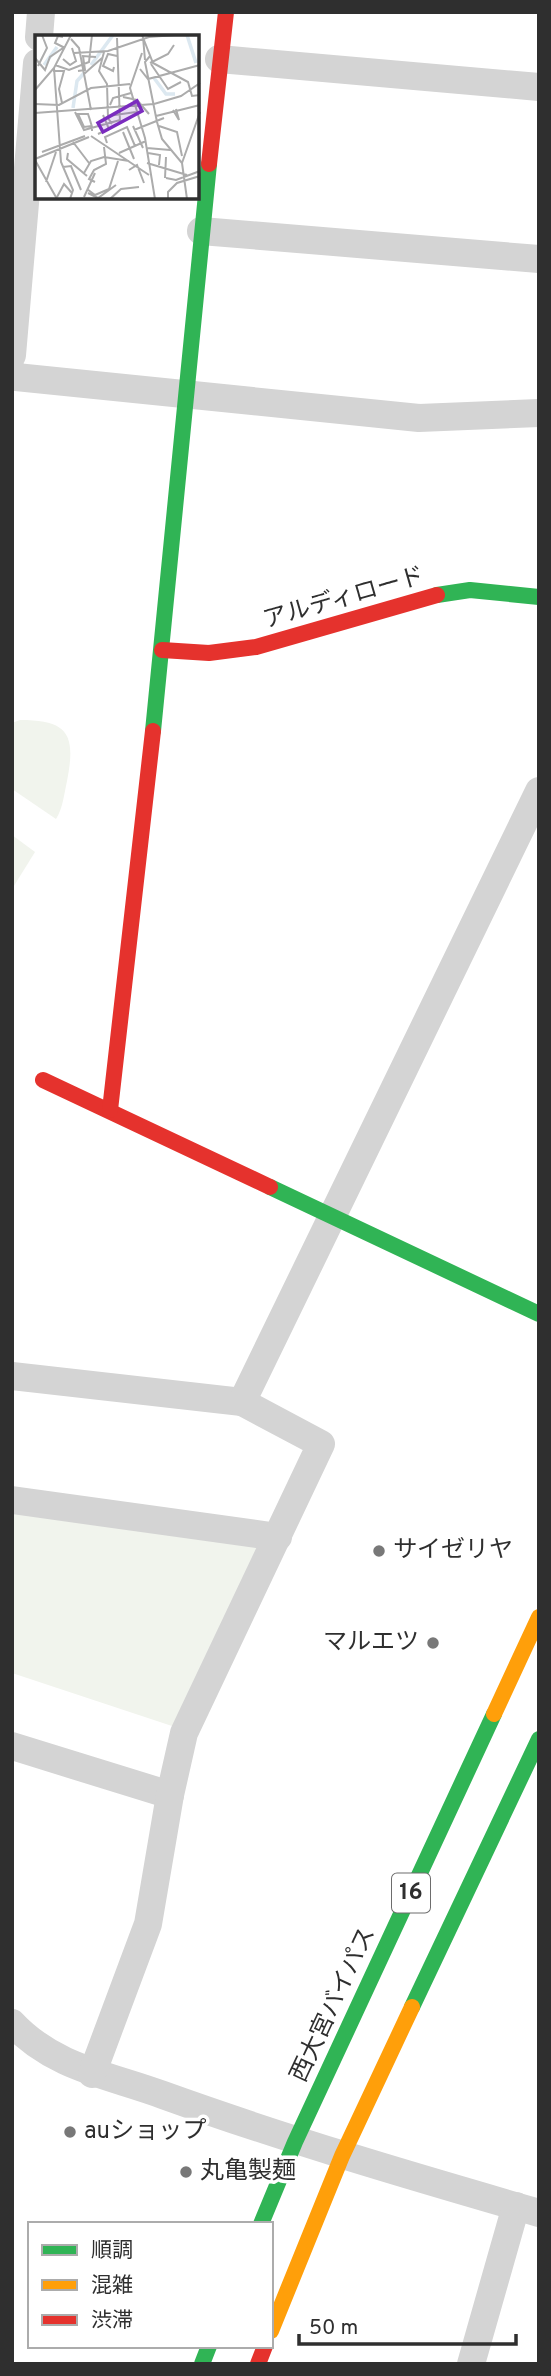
<svg xmlns="http://www.w3.org/2000/svg" width="551" height="2376" font-family="Overpass,'Noto Sans JP',sans-serif">
  <style>
    .green { fill: #f1f4ed }
    .lines { fill: none; stroke-linecap: round; stroke-linejoin: round }
    .street { stroke: #d4d4d4; stroke-width: 28 }
    .fast { stroke: #30b455; stroke-width: 16 }
    .slow { stroke: #ff9f0a; stroke-width: 16 }
    .jam { stroke: #e5322d; stroke-width: 16 }
    .poi-dot { fill: #787878; stroke: #fff; stroke-width: 2.5 }
    .labels { text-anchor: middle; dominant-baseline: central; stroke-width: 7; stroke-linejoin: round; paint-order: stroke }
    .shield { fill: #fff; stroke: #6d6d6d; stroke-width: 2 }
    .shield-label { font-size: 23px; font-weight: bold; fill: #2f2f2f }
    .street-label { font-size: 24px; fill: #2f2f2f; stroke: #fff }
    .poi-label { font-size: 24px; fill: #2f2f2f; stroke: #fff; text-anchor: start }
    .inset-river { fill: none; stroke: #dce8f0; stroke-width: 3.5 }
    .inset-road { fill: none; stroke: #acacac; stroke-width: 2 }
    .view { fill: #7b2cbf; fill-opacity: 0.15; stroke: #7b2cbf; stroke-width: 3.5 }
    .inset-edge { fill: none; stroke: #2f2f2f; stroke-width: 3.5 }
  </style>
  <rect width="100%" height="100%" fill="#fff"/>
  <g class="green">
    <path d="M 20,720 C 69,720 76,735 67,781 C 64,794 63,808 56,819 L 12,789 L 12,723 Z"/>
    <polygon points="12,835 35,852 12,889"/>
    <polygon points="12,1505 260,1544 175,1727 12,1673"/>
  </g>
  <g class="lines">
    <g class="street">
      <polyline points="39,37 41,12"/>
      <polyline points="219,59 539,87"/>
      <polyline points="201,231 539,259"/>
      <polyline points="12,355 37,63"/>
      <polyline points="12,371 16,377 419,418 539,413"/>
      <polyline points="12,1376 242,1402"/>
      <polyline points="12,1500 278,1537"/>
      <polyline points="12,1746 170,1795"/>
      <path d="M 12,2023 C 54,2068 109,2075 163,2095 C 288,2140 411,2176 539,2213"/>
      <polyline points="92,2074 148,1924 170,1795 184,1733 321,1444 242,1402 539,791"/>
      <polyline points="471,2364 516,2206"/>
    </g>
    <g class="fast">
      <polyline points="437,595 470,590 539,597"/>
      <polyline points="153,731 209,164"/>
      <polyline points="270,1187 539,1314"/>
      <polyline points="412,2007 539,1739"/>
      <polyline points="261,2224 295,2142 494,1714"/>
      <polyline points="202,2364 209,2346"/>
    </g>
    <g class="slow">
      <polyline points="494,1714 539,1617"/>
      <polyline points="271,2331 342,2156 412,2007"/>
    </g>
    <g class="jam">
      <polyline points="209,164 226,12"/>
      <polyline points="162,650 209,653 256,647 437,595"/>
      <polyline points="43,1080 270,1187"/>
      <polyline points="110,1110 153,731"/>
      <polyline points="258,2364 265,2346"/>
    </g>
  </g>
  <g class="poi-dot">
    <circle cx="379" cy="1551" r="7"/>
    <circle cx="433" cy="1643" r="7"/>
    <circle cx="70" cy="2132" r="7"/>
    <circle cx="186" cy="2172" r="7"/>
  </g>
  <g class="labels">
    <rect class="shield" x="392" y="1873.5" width="38" height="39" rx="5"/>
    <g class="shield-label">
      <text x="411" y="1893">16</text>
    </g>
    <g class="street-label">
      <text transform="translate(344 599) rotate(-16)">アルディロード</text>
      <text transform="translate(334 2005) rotate(-65)">西大宮バイパス</text>
    </g>
    <g class="poi-label">
      <text x="393" y="1551">サイゼリヤ</text>
      <text x="419" y="1643" text-anchor="end">マルエツ</text>
      <text x="84" y="2132">auショップ</text>
      <text x="200" y="2172">丸亀製麺</text>
    </g>
  </g>
  <g transform="translate(35 35)">
    <rect width="164" height="164" fill="#fff"/>
    <path class="inset-river" d="M 152,0 L 161,28M 9,30 L 22,12M 56,30 L 78,0M 119,43 L 131,59 L 140,59M 38,73 L 42,46 L 50,37"/>
    <path class="inset-road" d="M 107,0 L 118,28 L 153,47 L 157,61 L 165,60M 28,2 L 23,1 L 20,8 L 30,13M 108,2 L 110,25M 82,3 L 85,87M 36,4 L 44,13 L 56,75M 69,17 L 64,36 L 72,49 L 73,83 L 77,89M 39,18 L 73,16 L 114,2 L 140,0M 107,18 L 95,53 L 110,103 L 120,164M 115,21 L 110,27 L 122,87 L 127,104 L 147,128 L 152,164M 0,23 L 10,35 L 15,22 L 28,13M 28,24 L 35,30 L 41,26 L 37,13M 115,28 L 133,19 L 139,10M 116,29 L 133,54 L 146,47M 20,30 L 34,35 L 54,27 L 57,0M 3,31 L 12,13 L 7,0M 79,32 L 78,36 L 68,31 L 73,19 L 82,21M 19,33 L 26,127 L 38,155 L 35,164M 105,34 L 113,44 L 165,30M 18,36 L 29,36 L 24,54 L 27,68M 43,36 L 50,35 L 48,21 L 61,22M 49,39 L 67,23M 0,55 L 19,33 L 36,0M 88,62 L 102,65 L 114,79M 0,69 L 24,70 L 56,53 L 95,49M 75,70 L 78,63 L 96,58M 138,75 L 144,85 L 141,74M 40,77 L 49,95 L 85,85M 0,78 L 119,69 L 146,61 L 165,48M 73,81 L 101,77M 121,81 L 165,70M 57,91 L 49,92 L 43,79 L 53,79 L 55,85 L 57,92 L 57,96M 98,91 L 108,113M 124,91 L 142,97 L 147,121M 99,95 L 129,83M 88,97 L 99,124M 63,99 L 74,94 L 68,80M 56,101 L 114,140M 38,107 L 54,128M 72,108 L 70,102 L 92,92 L 100,111M 112,113 L 135,115M 7,117 L 50,101M 33,118 L 32,124 L 52,141M 84,118 L 111,106M 113,118 L 125,120 L 124,130M 0,124 L 54,102M 0,125 L 22,164M 112,128 L 152,140M 147,128 L 165,77M 28,132 L 36,131 L 46,155M 94,135 L 102,130 L 109,148M 49,138 L 56,126 L 69,122 L 94,126M 130,143 L 131,122M 131,143 L 141,145 L 165,136M 11,147 L 21,117M 60,147 L 54,144 L 59,135 L 71,129 L 69,112M 52,154 L 60,160 L 74,154 L 83,126M 53,158 L 63,163 L 81,150M 22,162 L 29,149 L 37,158M 49,162 L 60,138M 75,164 L 86,154 L 104,152M 133,164 L 133,157 L 142,148 L 165,141"/>
    <path class="view" d="M 102,66 L 107,76 L 68,97 L 63,88 Z"/>
    <rect width="164" height="164" class="inset-edge"/>
  </g>
  <rect width="551" height="2376" fill="none" stroke="#2f2f2f" stroke-width="28"/>
  <rect x="28" y="2222" width="245" height="126" fill="#ffffff" stroke="#acacac" stroke-width="2"/>
  <rect x="42" y="2245" width="35" height="10" fill="#30b455" stroke="#acacac" stroke-width="2"/>
  <text x="91" y="2257" font-size="21" fill="#2f2f2f">順調</text>
  <rect x="42" y="2280" width="35" height="10" fill="#ff9f0a" stroke="#acacac" stroke-width="2"/>
  <text x="91" y="2292" font-size="21" fill="#2f2f2f">混雑</text>
  <rect x="42" y="2315" width="35" height="10" fill="#e5322d" stroke="#acacac" stroke-width="2"/>
  <text x="91" y="2327" font-size="21" fill="#2f2f2f">渋滞</text>
  <path d="M299 2334v10h217v-10" fill="none" stroke="#2f2f2f" stroke-width="3.5"/>
  <text x="309" y="2334" font-size="21" fill="#2f2f2f" stroke="#ffffff" stroke-width="5" paint-order="stroke">50 m</text>
</svg>
